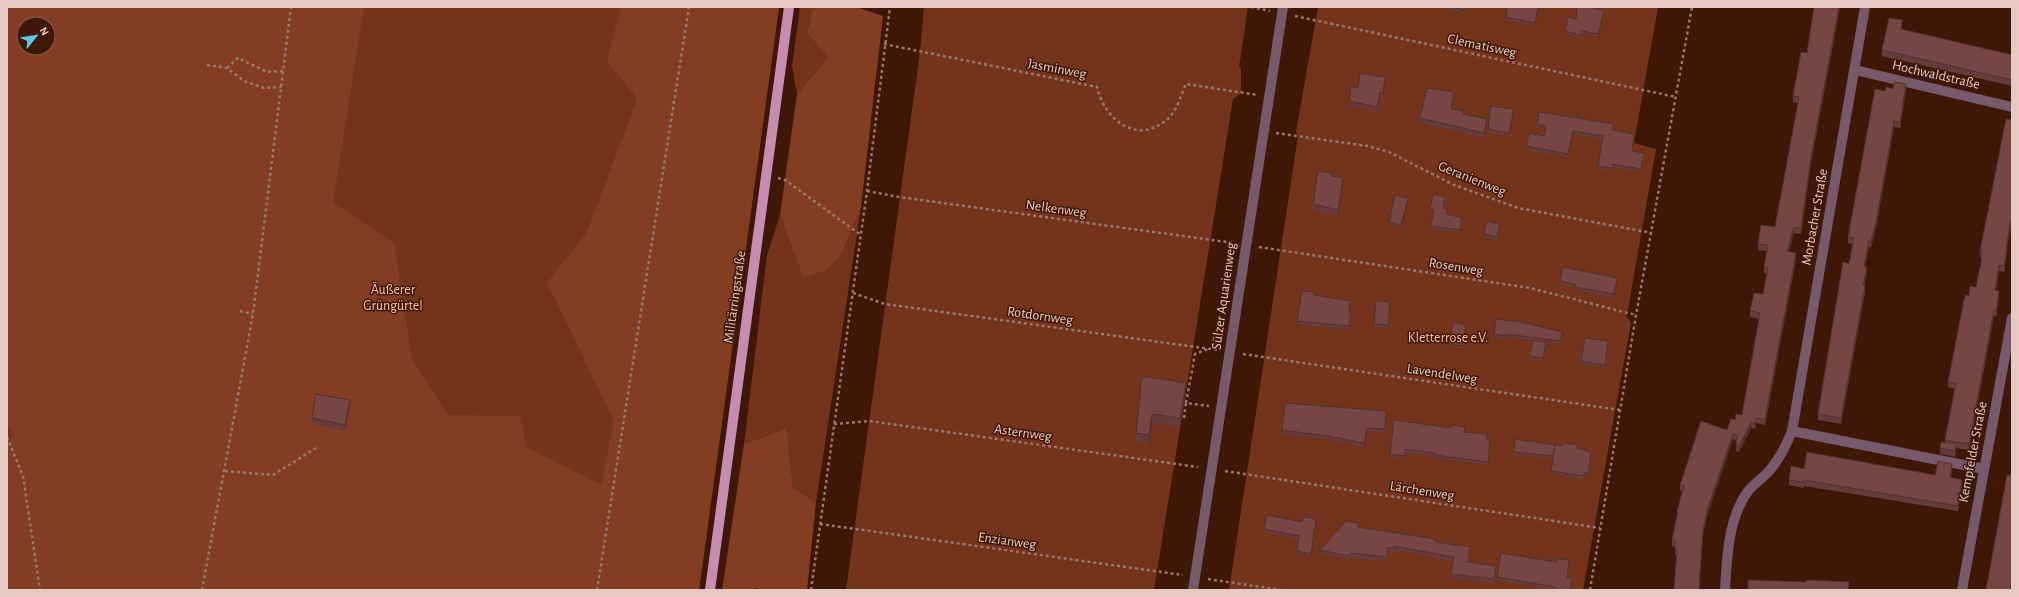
<svg xmlns="http://www.w3.org/2000/svg" width="2019" height="597" font-family="'Alegreya Sans',sans-serif">
  <style>
    .green { fill: #74341b; fill-rule: evenodd }
    .forest { fill: #823d22; fill-rule: evenodd }
    .lines { fill: none; stroke-linecap: round; stroke-linejoin: round }
    .path { stroke: #99776b; stroke-width: 2.5; stroke-dasharray: 3 3; stroke-linecap: butt }
    .minor { stroke: #76596b; stroke-width: 10 }
    .major { stroke: #c78cb2; stroke-width: 10 }
    .wall { fill: #653c3b }
    .shaded-wall { fill: #533130 }
    .building { fill: #764645; stroke: #533130 }
    .labels { text-anchor: middle; dominant-baseline: central; stroke-width: 3; stroke-linejoin: round; paint-order: stroke }
    .street-label { font-size: 14px; fill: #e6cac1; stroke: #3f1707 }
    .park-label { font-size: 14px; fill: #ffbfa8; stroke: #3f1707 }
  </style>
  <rect width="100%" height="100%" fill="#3f1707"/>
  <g class="green">
    <path d="M 7,7 L 779,7 L 699,590 L 7,590 ZM 24,24 L 48,24 L 48,48 L 24,48 Z"/>
    <polygon points="800,7 818,7 812,10 807,33 828,58 797,94 792,66"/>
    <polygon points="924,7 1248,7 1239,67 1241,68 1241,93 1233,99 1154,590 846,590 920,52"/>
    <polygon points="1318,7 1658,7 1634,143 1656,149 1628,310 1626,316 1631,323 1583,590 1229,590 1298,136 1296,132"/>
    <polygon points="861,207 816,503 793,487 787,428 744,444 767,255 780,215 803,276 842,254"/>
  </g>
  <g class="forest">
    <path d="M 7,7 L 364,7 L 333,202 L 394,243 L 412,359 L 448,415 L 520,416 L 527,448 L 601,485 L 614,420 L 547,283 L 587,232 L 637,99 L 607,61 L 621,7 L 779,7 L 699,590 L 7,590 L 7,444 L 13,434 L 7,424 ZM 24,24 L 48,24 L 48,48 L 24,48 Z"/>
    <polygon points="818,7 856,7 883,16 861,207 842,254 826,270 803,277 780,215 797,94 828,58 807,33 812,10"/>
    <polygon points="787,428 793,487 816,503 807,590 758,590 756,588 749,590 722,590 744,444"/>
  </g>
  <g class="lines">
    <g class="path">
      <polyline points="1251,7 1270,11"/>
      <polyline points="1295,16 1676,97"/>
      <path d="M 884,44 L 1097,87 C 1104,118 1135,145 1165,121 C 1176,114 1181,95 1186,84 L 1258,95"/>
      <polyline points="207,65 227,68 244,81 264,88 281,87"/>
      <polyline points="227,68 238,58 267,72 283,71"/>
      <polyline points="1276,133 1367,146 1389,152 1454,185 1518,208 1652,233"/>
      <polyline points="778,178 785,180 861,235"/>
      <polyline points="867,191 899,197 1234,243"/>
      <polyline points="1259,247 1530,288 1636,315"/>
      <polyline points="853,293 885,304 1218,350"/>
      <polyline points="240,311 253,314"/>
      <polyline points="1243,354 1620,410"/>
      <polyline points="1186,403 1195,354 1208,349"/>
      <polyline points="1184,418 1186,403 1209,406"/>
      <polyline points="834,424 869,421 1198,467"/>
      <polyline points="7,437 23,476 40,590"/>
      <polyline points="225,471 273,475 316,448"/>
      <polyline points="1225,471 1600,528"/>
      <polyline points="820,524 1183,575"/>
      <polyline points="1208,579 1281,590"/>
      <polyline points="202,590 253,314 291,7"/>
      <polyline points="597,590 689,7"/>
      <polyline points="811,590 867,191 890,7"/>
      <polyline points="1590,590 1636,315 1692,7"/>
    </g>
    <g class="minor">
      <polyline points="1855,70 2012,107"/>
      <polyline points="1792,431 1984,469"/>
      <polyline points="1193,590 1283,7"/>
      <path d="M 1725,590 C 1727,557 1728,517 1749,490 C 1755,483 1763,478 1769,471 C 1780,459 1786,446 1792,431 L 1865,7"/>
      <polyline points="1962,590 2012,318"/>
    </g>
    <polyline class="major" points="710,590 789,7"/>
  </g>
  <g class="wall">
    <polygon points="1441,7 1466,7 1465,13 1441,8"/>
    <polygon points="1507,7 1539,7 1535,26 1506,20"/>
    <polygon points="1814,7 1840,7 1811,163 1801,234 1794,233 1789,251 1796,259 1765,425 1756,423 1755,429 1751,428 1739,452 1736,451 1737,441 1733,439 1707,516 1703,535 1675,584 1677,555 1675,555 1675,547 1672,546 1672,540 1677,517 1677,511 1682,491 1680,490 1680,485 1735,420 1742,415 1759,319 1750,317 1750,311 1763,294 1767,274 1764,273 1764,267 1767,251 1758,250 1758,244 1775,227 1798,103 1793,102 1793,96 1807,53"/>
    <polygon points="1604,14 1598,37 1582,34 1581,38 1565,34 1565,31 1576,19"/>
    <polygon points="1902,26 1902,30 2012,55 2012,86 1882,56 1882,50"/>
    <polygon points="1385,82 1383,98 1380,97 1377,111 1349,106 1349,101 1358,88"/>
    <polygon points="1893,89 1906,90 1900,128 1894,127 1876,228 1871,247 1869,247 1865,266 1867,272 1864,286 1865,292 1841,424 1818,420 1818,414 1849,264 1853,244 1848,243 1848,237"/>
    <polygon points="1454,97 1452,109 1487,124 1484,138 1420,123 1420,118"/>
    <polygon points="1514,113 1509,136 1488,132 1488,129"/>
    <polygon points="2012,120 2012,220 2007,247 2007,253 2004,272 1999,271 1996,291 1999,297 1996,316 1994,316 1969,450 1956,448 1955,457 1940,454 1940,448 1945,442 1955,389 1948,387 1948,382 1969,296 1976,287 1981,262 1981,257 1980,257 1980,251"/>
    <polygon points="1537,124 1614,127 1613,130 1634,137 1632,151 1644,156 1641,172 1613,167 1612,171 1598,169 1602,139 1573,134 1568,157 1526,150 1526,146 1544,136 1545,128 1537,127"/>
    <polygon points="1332,176 1343,184 1338,216 1313,210 1313,204"/>
    <polygon points="1445,200 1444,208 1447,214 1462,221 1460,233 1431,229 1433,213 1430,212 1430,209"/>
    <polygon points="1408,201 1401,228 1389,225 1389,222"/>
    <polygon points="1500,227 1497,240 1484,237 1484,234"/>
    <polygon points="1560,281 1617,281 1614,298 1575,290 1575,287 1560,284"/>
    <polygon points="1314,295 1350,304 1349,313 1351,316 1349,330 1297,324 1297,321"/>
    <polygon points="1390,305 1388,328 1374,327 1374,324"/>
    <polygon points="1466,328 1462,349 1449,347 1449,344"/>
    <polygon points="1494,334 1562,335 1561,344 1545,342 1546,345 1543,361 1530,359 1533,340 1506,337 1506,339 1494,337"/>
    <polygon points="1608,344 1605,368 1581,364 1581,361"/>
    <polygon points="1142,376 1186,392 1180,427 1152,423 1149,444 1136,442 1136,433"/>
    <polygon points="350,406 345,431 312,424 312,418"/>
    <polygon points="1386,411 1385,433 1367,432 1364,447 1328,439 1282,434 1282,430"/>
    <polygon points="1465,432 1487,440 1490,441 1488,465 1435,458 1435,456 1405,453 1405,459 1390,457 1390,454"/>
    <polygon points="1578,449 1588,452 1591,456 1588,476 1584,475 1584,479 1551,474 1553,459 1514,455 1514,452"/>
    <polygon points="1804,469 1935,475 1952,469 1951,478 1962,485 1958,511 1804,486 1803,488 1789,485 1789,480"/>
    <polygon points="1302,522 1316,522 1311,557 1297,555 1299,539 1264,532 1264,529"/>
    <polygon points="1358,527 1436,542 1470,551 1469,562 1496,570 1494,583 1451,578 1453,561 1394,550 1394,552 1388,552 1387,561 1350,558 1349,560 1320,554 1320,550"/>
    <polygon points="1556,562 1569,563 1568,578 1572,582 1554,590 1497,580 1497,577"/>
  </g>
  <g class="shaded-wall">
    <polygon points="1538,7 1539,7 1535,26 1535,23"/>
    <polygon points="1839,7 1840,7 1811,163 1801,234 1801,228 1811,157"/>
    <polygon points="1604,11 1604,14 1598,37 1598,34"/>
    <polygon points="1385,77 1385,82 1383,98 1383,93"/>
    <polygon points="1906,84 1906,90 1900,128 1900,122"/>
    <polygon points="1380,92 1380,97 1377,111 1377,107"/>
    <polygon points="1454,92 1454,97 1451,114 1451,109"/>
    <polygon points="1514,109 1514,113 1509,136 1509,133"/>
    <polygon points="1487,119 1487,124 1484,138 1484,133"/>
    <polygon points="1894,121 1894,127 1876,228 1871,247 1871,241"/>
    <polygon points="1573,131 1573,134 1568,157 1568,154"/>
    <polygon points="1343,178 1343,184 1338,216 1338,210"/>
    <polygon points="1408,198 1408,201 1401,228 1401,225"/>
    <polygon points="2012,214 2012,220 2006,253 2006,247"/>
    <polygon points="1794,227 1794,233 1787,257 1787,251"/>
    <polygon points="1869,241 1869,247 1864,272 1864,266"/>
    <polygon points="2007,247 2007,253 2004,272 2004,266"/>
    <polygon points="1796,253 1796,259 1765,425 1765,419"/>
    <polygon points="1999,265 1999,271 1995,296 1995,290"/>
    <polygon points="1867,267 1867,272 1863,291 1863,285"/>
    <polygon points="1617,278 1617,281 1614,298 1614,294"/>
    <polygon points="1865,286 1865,292 1841,424 1841,418"/>
    <polygon points="1999,291 1999,297 1996,316 1996,310"/>
    <polygon points="1994,310 1994,316 1969,450 1969,444"/>
    <polygon points="1546,342 1546,345 1543,361 1543,358"/>
    <polygon points="1186,383 1186,392 1180,427 1180,418"/>
    <polygon points="350,400 350,406 345,431 345,425"/>
    <polygon points="1152,414 1152,423 1149,444 1149,435"/>
    <polygon points="1756,418 1756,423 1755,429 1755,423"/>
    <polygon points="1751,423 1751,428 1739,452 1739,446"/>
    <polygon points="1367,428 1367,432 1364,447 1364,443"/>
    <polygon points="1733,434 1733,439 1707,516 1703,535 1699,590 1703,530 1707,510"/>
    <polygon points="1956,444 1956,449 1955,457 1955,451"/>
    <polygon points="1591,453 1591,456 1588,476 1588,473"/>
    <polygon points="1952,464 1952,469 1950,483 1950,477"/>
    <polygon points="1962,480 1962,485 1958,511 1958,506"/>
    <polygon points="1316,519 1316,522 1311,557 1311,554"/>
    <polygon points="2012,579 2011,590 2010,590"/>
  </g>
  <g class="building">
    <polygon points="1452,7 1465,7 1465,10"/>
    <polygon points="1507,7 1538,7 1535,23 1506,17"/>
    <polygon points="1577,7 1590,7 1604,11 1598,34 1582,31 1581,35 1565,31 1568,17 1576,19"/>
    <polygon points="1814,7 1839,7 1811,157 1801,228 1794,227 1787,251 1796,253 1765,419 1756,418 1755,423 1751,423 1739,446 1736,445 1738,435 1733,434 1707,510 1703,530 1699,590 1674,590 1677,549 1675,549 1675,541 1672,540 1678,511 1677,511 1684,486 1680,485 1701,421 1727,430 1731,419 1735,420 1736,414 1742,415 1760,313 1750,311 1754,293 1763,294 1768,268 1764,267 1768,245 1758,244 1761,225 1775,227 1799,97 1793,96 1801,52 1807,53"/>
    <polygon points="1889,18 1902,20 1901,29 2012,55 2012,80 1882,50"/>
    <polygon points="1360,73 1385,77 1383,93 1380,92 1377,107 1349,101 1351,87 1358,88"/>
    <polygon points="1894,82 1906,84 1900,122 1894,121 1876,222 1871,241 1869,241 1864,266 1867,267 1863,285 1865,286 1841,418 1818,414 1843,262 1849,264 1854,238 1848,237 1875,89 1885,91 1886,87 1893,89"/>
    <polygon points="1427,88 1454,92 1451,109 1464,111 1463,114 1487,119 1484,133 1420,118"/>
    <polygon points="1491,106 1514,109 1509,133 1488,129"/>
    <polygon points="1539,112 1614,124 1612,130 1634,134 1632,151 1644,153 1641,169 1613,164 1612,168 1598,166 1603,136 1573,131 1568,154 1526,146 1529,133 1544,136 1546,126 1537,124"/>
    <polygon points="2006,119 2012,120 2012,214 2006,247 2007,247 2004,266 1999,265 1995,290 1999,291 1996,310 1994,310 1969,444 1945,440 1956,383 1948,382 1965,295 1969,296 1970,286 1976,287 1981,262 1982,251 1980,251"/>
    <polygon points="1318,171 1332,173 1331,176 1343,178 1338,210 1313,204"/>
    <polygon points="1433,194 1445,197 1443,208 1447,209 1447,214 1462,218 1460,230 1431,226 1434,210 1430,209"/>
    <polygon points="1395,195 1408,198 1401,225 1389,222"/>
    <polygon points="1487,221 1500,224 1497,237 1484,234"/>
    <polygon points="1563,267 1617,278 1614,294 1575,287 1575,284 1560,281"/>
    <polygon points="1302,291 1314,292 1314,295 1350,301 1349,313 1351,313 1349,326 1297,321"/>
    <polygon points="1376,301 1390,302 1388,325 1374,324"/>
    <polygon points="1496,319 1521,322 1562,332 1561,341 1506,334 1506,336 1494,334"/>
    <polygon points="1453,322 1466,325 1462,346 1449,344"/>
    <polygon points="1585,338 1608,341 1605,365 1581,361"/>
    <polygon points="1533,340 1546,342 1543,358 1530,356"/>
    <polygon points="1142,376 1186,383 1180,418 1152,414 1149,435 1136,433"/>
    <polygon points="316,394 350,400 345,425 312,418"/>
    <polygon points="1285,403 1386,411 1385,429 1367,428 1364,443 1328,436 1282,430"/>
    <polygon points="1394,420 1451,428 1452,425 1465,427 1464,432 1487,434 1487,440 1490,441 1488,462 1435,455 1435,453 1405,449 1405,456 1390,454"/>
    <polygon points="1515,439 1555,445 1553,456 1514,452"/>
    <polygon points="1941,442 1956,444 1955,451 1940,448"/>
    <polygon points="1563,443 1578,445 1577,448 1588,451 1588,452 1591,453 1588,473 1584,472 1584,476 1551,471 1555,445 1562,446"/>
    <polygon points="1807,452 1935,475 1938,461 1952,464 1950,477 1962,480 1958,506 1804,480 1803,482 1789,480 1791,466 1804,469"/>
    <polygon points="2007,475 2012,475 2012,579 2010,590 1986,590"/>
    <polygon points="1267,515 1302,522 1302,517 1316,519 1311,554 1297,551 1299,536 1264,529"/>
    <polygon points="1346,521 1358,523 1358,527 1430,538 1436,540 1436,542 1470,547 1468,562 1496,566 1494,579 1451,574 1454,557 1394,546 1394,548 1388,547 1387,557 1350,553 1349,556 1320,550"/>
    <polygon points="1501,553 1556,562 1557,559 1569,560 1567,578 1572,578 1570,590 1554,590 1555,587 1497,577"/>
    <polygon points="1748,580 1806,582 1806,580 1849,582 1848,590 1748,590"/>
  </g>
  <g class="labels">
    <g class="street-label">
      <text transform="translate(1482 46) rotate(12)">Clematisweg</text>
      <text transform="translate(1057 69) rotate(11)">Jasminweg</text>
      <text transform="translate(1936 75) rotate(13)">Hochwaldstraße</text>
      <text transform="translate(1472 179) rotate(22)">Geranienweg</text>
      <text transform="translate(1056 209) rotate(8)">Nelkenweg</text>
      <text transform="translate(1815 217) rotate(-80)">Morbacher Straße</text>
      <text transform="translate(1456 267) rotate(9)">Rosenweg</text>
      <text transform="translate(1224 296) rotate(-82)">Sülzer Aquarienweg</text>
      <text transform="translate(735 297) rotate(-82)">Militärringstraße</text>
      <text transform="translate(1040 316) rotate(8)">Rotdornweg</text>
      <text transform="translate(1442 374) rotate(9)">Lavendelweg</text>
      <text transform="translate(1023 433) rotate(8)">Asternweg</text>
      <text transform="translate(1973 452) rotate(-79)">Kempfelder Straße</text>
      <text transform="translate(1422 491) rotate(9)">Lärchenweg</text>
      <text transform="translate(1007 541) rotate(8)">Enzianweg</text>
    </g>
    <g class="park-label">
      <text x="393" y="290">Äußerer<tspan x="393" dy="16">Grüngürtel</tspan></text>
      <text x="1448" y="338">Kletterrose e.V.</text>
    </g>
  </g>
  <rect width="2019" height="597" fill="none" stroke="#e6cac1" stroke-width="16"/>
  <g transform="translate(36 36) rotate(60)"><circle r="19" fill="#3f1707" stroke="#825f51"/>
  <path d="M0-3L7 15L0 10L-7 15Z" fill="#5cc7e8"/>
  <text y="-6" font-size="11" font-weight="bold" text-anchor="middle" fill="#e6cac1">N</text>
  </g>
</svg>
